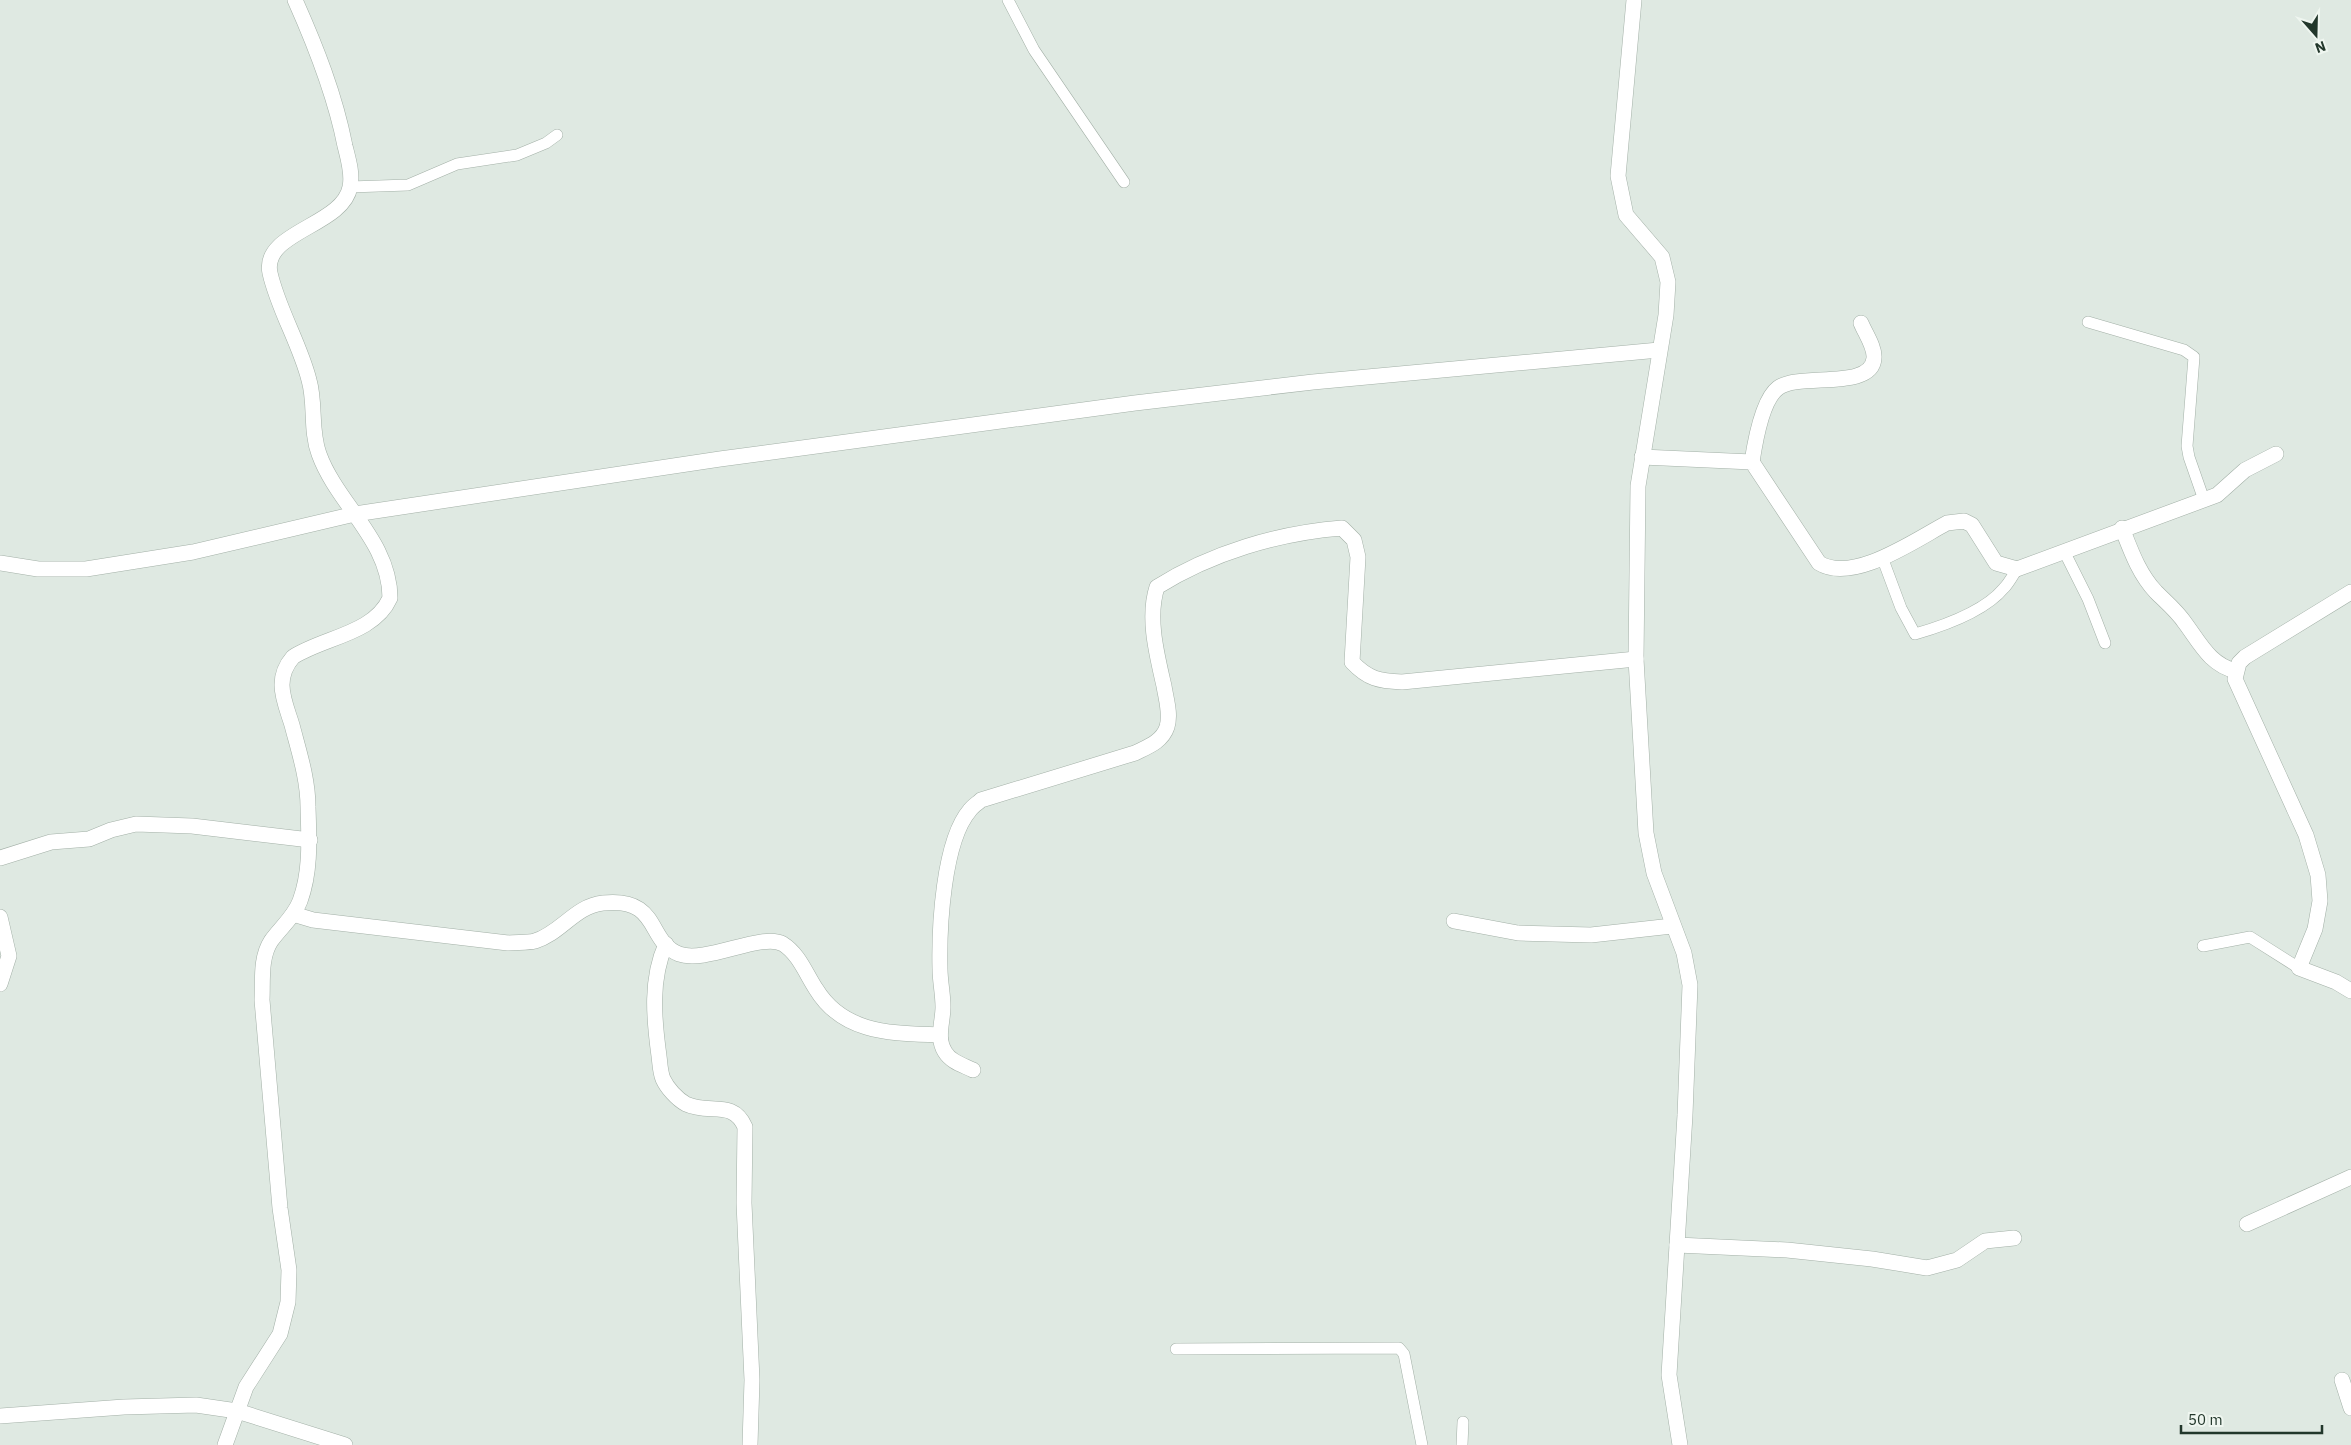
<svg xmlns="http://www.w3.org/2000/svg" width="2351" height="1445" font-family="'IBM Plex Sans',sans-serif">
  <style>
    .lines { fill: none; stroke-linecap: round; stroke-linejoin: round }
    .service-casing { stroke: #a3b0a7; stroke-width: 12 }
    .minor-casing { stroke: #a3b0a7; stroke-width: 16 }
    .service { stroke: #fff; stroke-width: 11 }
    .minor { stroke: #fff; stroke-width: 15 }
  </style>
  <rect width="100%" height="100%" fill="#dfe9e2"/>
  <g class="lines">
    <g class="service-casing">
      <g id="service">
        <polyline points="1008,0 1034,50 1124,182"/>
        <polyline points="350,187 408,185 457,164 517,155 546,143 557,135"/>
        <polyline points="2088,322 2184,350 2194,357 2187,446 2189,457 2204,500"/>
        <polyline points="2064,551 2088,599 2105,643"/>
        <path d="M 1882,557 L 1901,608 L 1915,634 C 1943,626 1985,611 2004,588 C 2009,583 2013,575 2017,569"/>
        <polyline points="2203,946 2250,937 2299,968"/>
        <polyline points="1176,1349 1399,1348 1404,1354 1422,1445"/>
        <polyline points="1462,1445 1463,1422"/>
      </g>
    </g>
    <g class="minor-casing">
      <g id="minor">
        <polyline points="1634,0 1618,176 1626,215 1662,257 1668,282 1666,315 1638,486 1636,659 1646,833 1654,873 1684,953 1690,985 1685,1115 1669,1375 1680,1445"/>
        <path d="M 1642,457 L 1752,462 L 1819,563 C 1853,584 1915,540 1947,523 L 1964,521 L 1972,525 L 1996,563 L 2017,569 L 2217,495 L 2245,470 L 2276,454"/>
        <path d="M 1752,462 C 1755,442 1762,400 1778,388 C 1799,372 1872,391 1874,358 C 1875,347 1865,333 1861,323"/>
        <path d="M 2122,528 C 2131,551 2139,574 2156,592 C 2166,602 2177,611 2185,623 C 2200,643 2210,665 2236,671"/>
        <polyline points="0,563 38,569 86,569 193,552 355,514 720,459 1135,403 1313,382 1659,350"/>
        <polyline points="2351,592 2245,657 2239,663 2235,679 2306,835 2318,875 2320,901 2315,929 2299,968 2336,982 2351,991"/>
        <polyline points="0,858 51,842 89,839 111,830 136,824 192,826 310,840"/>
        <path d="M 293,914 L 313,920 L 508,943 C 517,942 527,943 535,941 C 561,933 575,906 603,903 C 661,897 646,941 679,954 C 706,964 762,932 783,944 C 799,954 806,974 816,989 C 844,1035 894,1033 940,1035"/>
        <polyline points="0,917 9,956 0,984"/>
        <polyline points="1454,921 1518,933 1591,935 1672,926"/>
        <path d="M 666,944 C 650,979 654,1019 659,1056 C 660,1063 660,1072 663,1079 C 667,1088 677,1099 686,1104 C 709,1115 733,1099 745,1127 L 744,1203 L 752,1380 L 750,1445"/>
        <path d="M 973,1070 C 963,1065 951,1062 945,1052 C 936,1038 943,1022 943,1007 C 943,994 940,981 940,969 C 939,928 943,841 970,810 C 973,806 978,803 981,800 L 1135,753 C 1147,747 1162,742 1167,727 C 1171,714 1166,699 1164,686 C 1157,655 1147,618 1157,587 C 1211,553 1278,533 1342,528 L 1354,540 L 1358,557 L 1352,662 C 1368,679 1379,681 1402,682 L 1636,659"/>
        <polyline points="2247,1224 2351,1177"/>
        <polyline points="1677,1245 1787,1250 1872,1259 1927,1268 1957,1260 1985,1241 2014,1238"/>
        <polyline points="2342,1380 2351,1408"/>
        <polyline points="0,1416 124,1407 196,1405 237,1411 345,1445"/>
        <path d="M 225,1445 L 246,1387 L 280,1334 L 288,1302 L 289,1270 L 280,1208 L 262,1000 C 263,981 260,958 271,941 C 281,927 294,917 300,901 C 311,871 309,839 308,807 C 308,779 299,752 292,725 C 288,712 282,698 282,685 C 282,673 286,665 293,657 C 324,637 374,634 390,598 C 390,541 337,504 319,454 C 310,430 316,404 309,380 C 300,344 278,309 270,273 C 261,232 343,226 350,187 C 353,174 348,158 345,146 C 335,95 316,47 295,0"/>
      </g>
    </g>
    <use href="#service" class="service"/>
    <use href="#minor" class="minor"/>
  </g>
  <g transform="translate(2316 35) rotate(160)" stroke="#eff6f0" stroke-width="4" paint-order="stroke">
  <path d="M0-4L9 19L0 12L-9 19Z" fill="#22372b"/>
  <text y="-8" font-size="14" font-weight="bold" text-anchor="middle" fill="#22372b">N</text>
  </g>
  <path d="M2181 1425v8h141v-8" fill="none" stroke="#22372b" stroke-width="2.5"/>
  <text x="2188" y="1425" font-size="15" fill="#22372b" stroke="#eff6f0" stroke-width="4" paint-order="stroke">50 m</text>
</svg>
